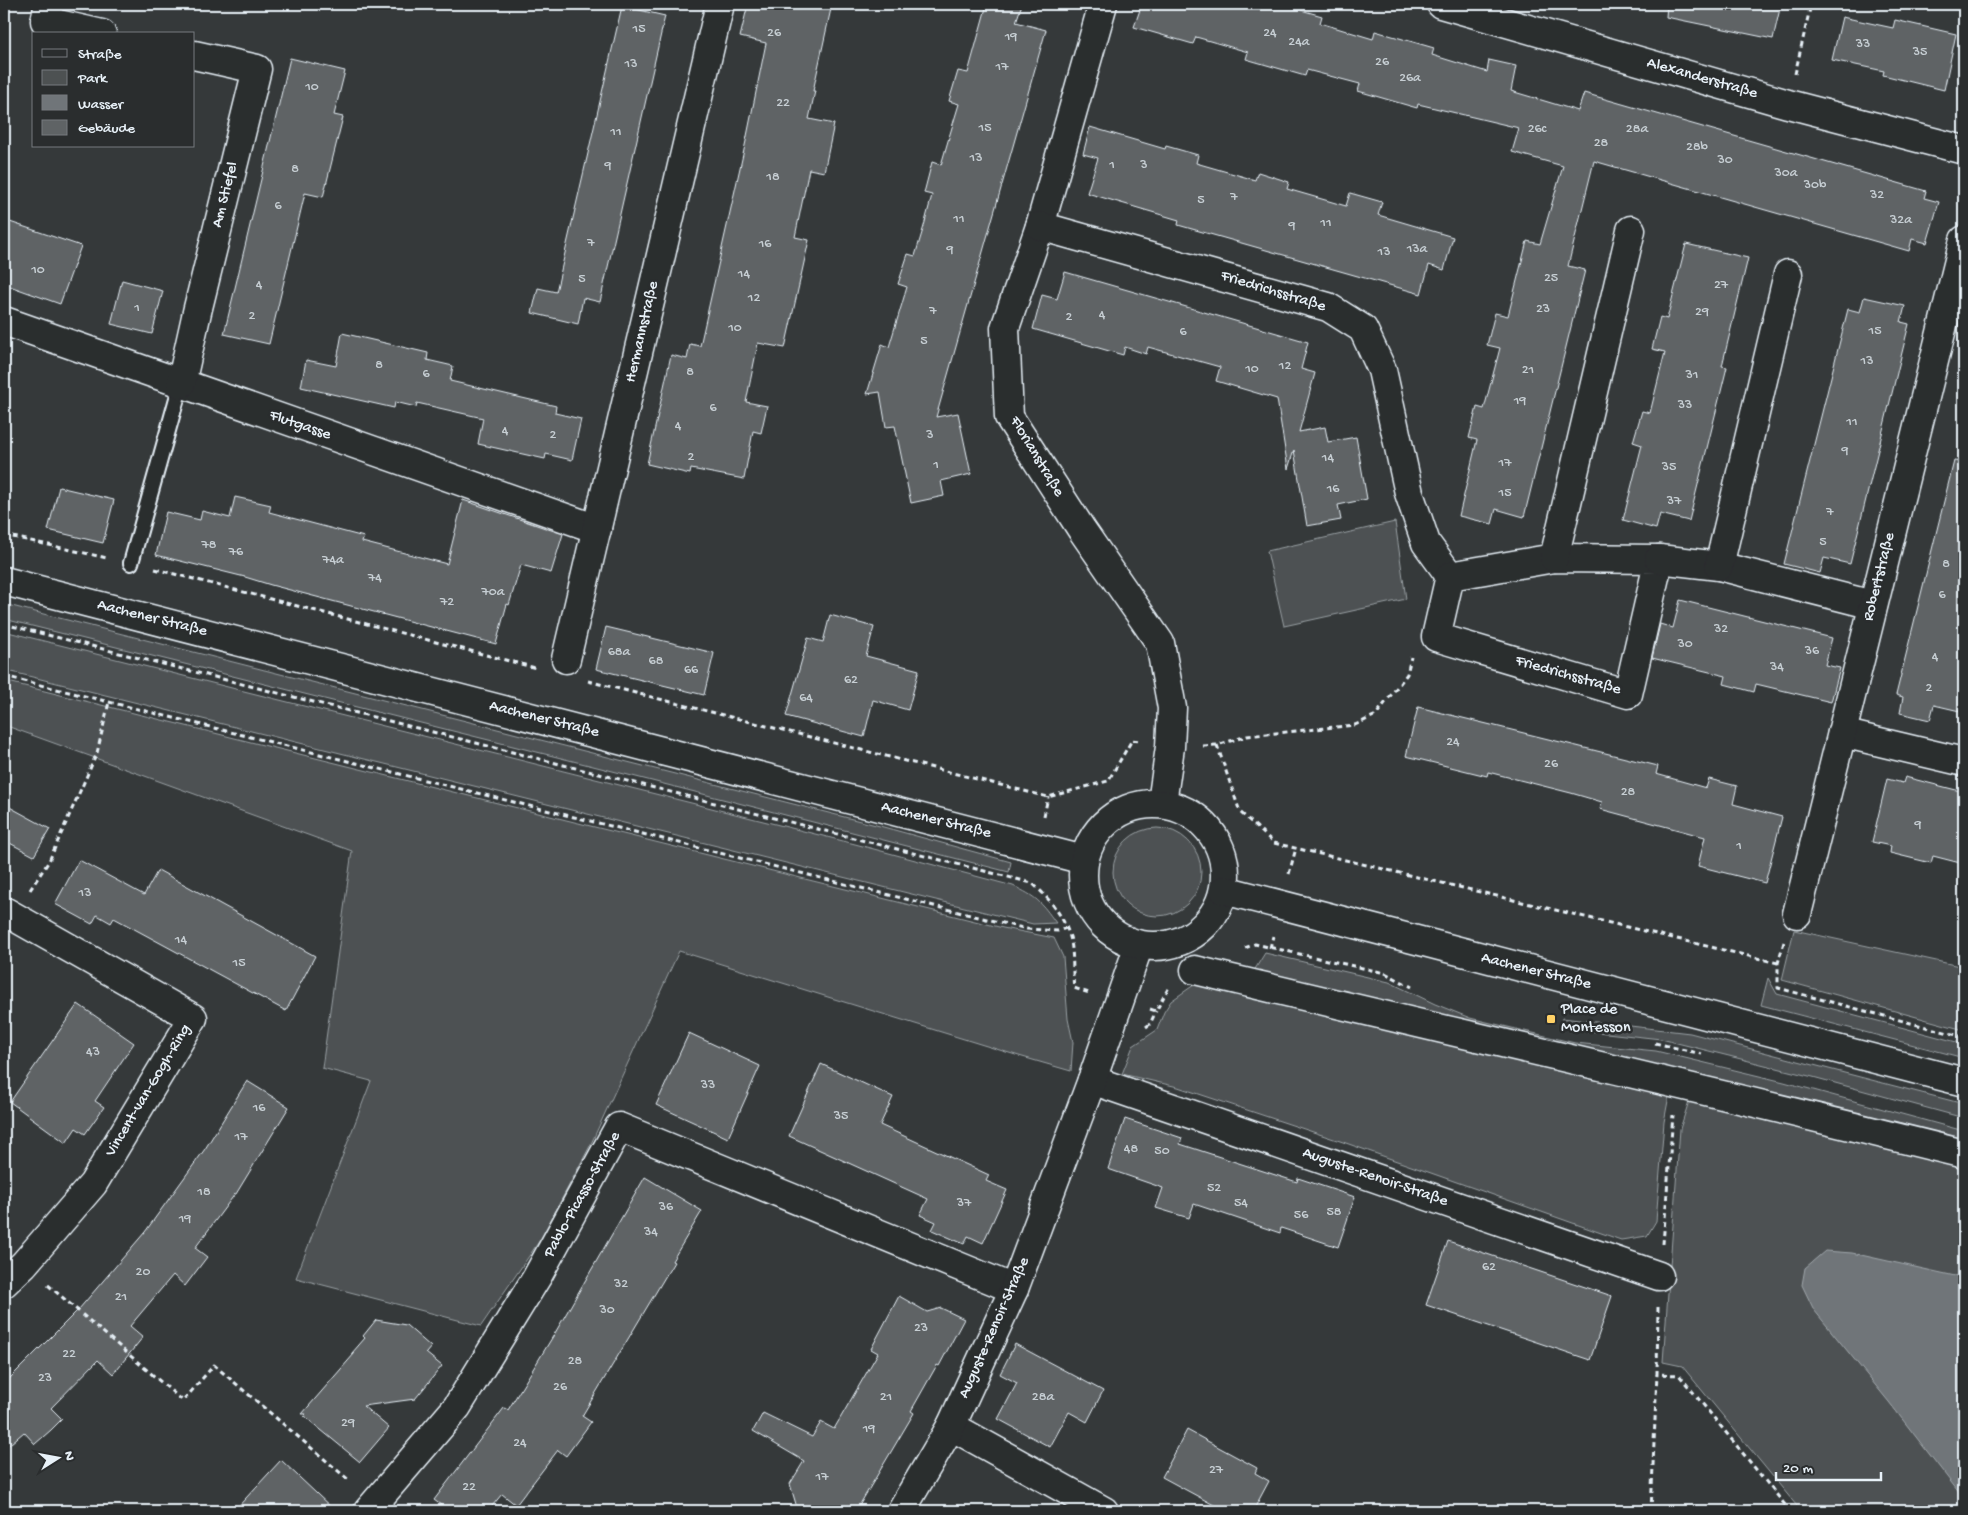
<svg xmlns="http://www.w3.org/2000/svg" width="1968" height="1515" font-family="'Gochi Hand',sans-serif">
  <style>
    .green { fill: #4d5152; stroke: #9aa1a5 }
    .water { fill: #707579; stroke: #a0a7ac }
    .building { fill: #5f6365; stroke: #e8f1f8 }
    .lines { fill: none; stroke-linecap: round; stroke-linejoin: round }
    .service-casing { stroke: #e8f1f8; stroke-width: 18 }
    .minor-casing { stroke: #e8f1f8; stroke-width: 31 }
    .secondary-casing { stroke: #e8f1f8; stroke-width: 31 }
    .path { stroke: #e8f1f8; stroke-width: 3; stroke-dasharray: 5 4; stroke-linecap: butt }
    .service { stroke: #2a2d2e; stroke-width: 14 }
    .minor { stroke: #2a2d2e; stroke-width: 28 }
    .secondary { stroke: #2a2d2e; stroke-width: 28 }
    .poi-dot { fill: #ffd166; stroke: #2a2d2e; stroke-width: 2 }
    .labels { text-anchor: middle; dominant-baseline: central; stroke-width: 5; stroke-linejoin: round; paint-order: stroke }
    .number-label { font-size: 14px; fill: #c6ced3 }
    .street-label { font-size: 16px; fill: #e8f1f8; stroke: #2a2d2e }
    .poi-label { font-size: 16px; fill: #e8f1f8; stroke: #2a2d2e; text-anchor: start }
  </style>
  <rect width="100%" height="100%" fill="#35393a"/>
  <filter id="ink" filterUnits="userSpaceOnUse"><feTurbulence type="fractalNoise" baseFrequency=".02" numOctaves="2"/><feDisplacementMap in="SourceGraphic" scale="10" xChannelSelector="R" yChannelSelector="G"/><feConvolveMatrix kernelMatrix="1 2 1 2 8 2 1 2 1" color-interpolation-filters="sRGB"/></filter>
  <g filter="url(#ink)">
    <g class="green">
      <polygon points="1395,522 1406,599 1284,626 1267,551"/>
      <polygon points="4,604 876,825 1011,862 1009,872 593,766 4,619"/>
      <path d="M 4,631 L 855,844 L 1013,886 C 1037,897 1041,902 1056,923 L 1033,924 L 4,670 Z"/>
      <polygon points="4,681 1003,928 1054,938 1063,957 1068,1019 1073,1042 1071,1071 1019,1056 679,951 590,1146 540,1240 481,1326 296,1278 371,1081 322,1068 352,851 4,725"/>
      <circle cx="1157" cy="872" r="44"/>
      <polygon points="1794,930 1964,967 1964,1030 1782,980"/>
      <polygon points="1265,953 1389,982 1435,1004 1470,1018 1575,1043 1656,1051 1784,1082 1964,1131 1964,1146 1252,974"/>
      <polygon points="1768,978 1777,994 1964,1044 1964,1058 1761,1005"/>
      <polygon points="1201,980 1670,1090 1664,1122 1656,1221 1647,1236 1621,1240 1343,1142 1178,1087 1122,1074 1133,1046 1157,1030 1164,1012 1171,1001"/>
      <polygon points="1562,1018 1690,1033 1964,1104 1964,1118 1813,1077 1661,1039 1561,1028"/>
      <polygon points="1691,1095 1964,1163 1964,1511 1801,1511 1682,1366 1663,1362 1680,1129"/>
    </g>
    <polygon class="water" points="1825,1251 1852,1253 1964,1278 1964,1499 1889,1402 1814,1310 1802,1285 1805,1268"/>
    <g class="building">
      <polygon points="748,4 832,4 813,91 815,91 809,119 834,124 824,172 809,169 795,237 809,240 785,348 758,343 746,402 767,406 761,433 753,431 744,479 691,469 690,474 647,464 671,355 687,359 690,344 700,346 746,141 766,43 740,37"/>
      <polygon points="987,4 1022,4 1016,22 1046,30 936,417 958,413 971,474 941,481 944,496 911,503 895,426 886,427 880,392 867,394 882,344 889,347 907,287 898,284 908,254 915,256 924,226 932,195 924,193 932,162 941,165 950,134 959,104 949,101 958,71 968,73"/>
      <polygon points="1142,4 1280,4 1322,16 1320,23 1373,39 1375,31 1434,48 1432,55 1487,72 1489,60 1516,66 1511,91 1578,111 1584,93 1926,191 1924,198 1939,202 1927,243 1912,239 1909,251 1594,161 1568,266 1585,270 1524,517 1496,509 1492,524 1459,516 1477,440 1469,438 1477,407 1484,409 1500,348 1487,345 1495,313 1508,316 1527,241 1540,244 1563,166 1512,152 1519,128 1418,104 1417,108 1358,91 1360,84 1307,70 1305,76 1246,59 1248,52 1196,37 1193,44 1134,27"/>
      <polygon points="1667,4 1781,4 1773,39 1666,17"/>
      <polygon points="622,6 665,16 600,302 583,298 578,324 532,313 538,288 556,292"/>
      <polygon points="1842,17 1893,28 1895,20 1956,34 1944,90 1883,75 1884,71 1832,60"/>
      <polygon points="290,58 345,71 334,115 343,117 323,197 305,193 269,344 224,334"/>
      <polygon points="1090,127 1165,149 1166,146 1198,155 1196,163 1255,180 1258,172 1289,182 1287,189 1346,206 1350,193 1382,202 1378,215 1453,237 1444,270 1429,265 1421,294 1178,225 1179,220 1087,193 1098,158 1083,154"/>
      <polygon points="4,220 81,246 60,304 4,284"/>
      <polygon points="1686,244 1748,258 1722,366 1727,367 1689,521 1660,514 1656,529 1623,520 1642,445 1633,442 1642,411 1650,413 1665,352 1652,349 1660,317 1667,319"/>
      <polygon points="1065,272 1308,342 1301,369 1315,373 1299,432 1325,427 1328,442 1356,437 1367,499 1338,505 1341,520 1307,526 1294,450 1288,469 1277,399 1216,381 1220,367 1148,347 1146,354 1125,347 1123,355 1033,329 1042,295 1057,299"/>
      <polygon points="122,280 163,291 152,334 111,324"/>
      <polygon points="1864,297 1905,306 1901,322 1909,324 1850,564 1824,558 1820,573 1784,564 1848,309 1860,312"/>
      <polygon points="342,333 428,353 427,360 453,366 450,381 556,406 555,413 581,419 572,460 546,454 545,459 478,444 483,418 417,403 416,407 395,402 394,408 301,387 306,360 336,366"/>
      <polygon points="1954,461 1964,462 1964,712 1934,705 1930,720 1900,713 1903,697 1896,695"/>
      <polygon points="59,487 114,500 103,543 48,530"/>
      <polygon points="235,497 271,505 269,512 364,537 362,542 447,564 463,500 563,534 551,573 521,565 509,605 507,604 496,644 271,585 245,577 156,555 166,512 200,520 202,511 230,518"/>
      <polygon points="1680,600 1832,638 1825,665 1840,668 1831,702 1756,684 1754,692 1724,684 1726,676 1652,658 1660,624 1673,628"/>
      <polygon points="830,615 874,627 866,656 919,670 908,710 873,700 864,737 786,716 808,638 823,642"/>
      <polygon points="606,627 714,653 704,695 596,669"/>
      <polygon points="1418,707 1658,766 1656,774 1706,788 1709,779 1737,786 1733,804 1782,817 1765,883 1698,866 1705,837 1600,809 1602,802 1571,793 1488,772 1487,776 1406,756"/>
      <polygon points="1905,777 1964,792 1964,864 1933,856 1931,863 1890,853 1891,846 1872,842 1887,779 1903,783"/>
      <polygon points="4,804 50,829 34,856 4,840"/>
      <polygon points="79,860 144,895 158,870 315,956 286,1011 114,918 111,923 97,915 92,924 55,904"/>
      <polygon points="78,1004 134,1043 95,1101 104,1107 85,1134 76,1128 66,1143 10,1102"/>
      <polygon points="689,1033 760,1066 728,1138 656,1105"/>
      <polygon points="821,1064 893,1097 880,1125 989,1175 986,1181 1007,1190 983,1243 968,1236 964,1244 932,1230 936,1222 920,1215 928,1199 789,1136"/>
      <polygon points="247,1081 289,1107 236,1194 235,1194 195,1248 207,1257 185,1286 173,1275 130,1326 143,1337 113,1374 98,1360 51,1408 62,1419 51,1430 35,1444 24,1432 4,1449 4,1384 79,1309 145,1232 205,1149"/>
      <polygon points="1125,1119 1182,1138 1180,1144 1297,1182 1298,1178 1355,1197 1338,1247 1281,1228 1280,1233 1194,1204 1189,1218 1156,1208 1163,1188 1108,1169"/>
      <polygon points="645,1177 702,1211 672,1261 674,1262 582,1416 591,1422 566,1456 558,1450 516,1505 502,1494 488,1511 449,1511 434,1500 504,1408 508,1410 555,1333"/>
      <polygon points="1448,1241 1612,1296 1590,1360 1426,1305"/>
      <polygon points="899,1296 927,1312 941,1308 964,1319 939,1366 937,1365 911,1411 914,1413 856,1511 798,1511 790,1484 804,1461 753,1431 763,1413 812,1437 821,1422 834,1429 878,1353 871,1349"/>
      <polygon points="376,1320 406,1325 431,1347 426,1353 442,1366 415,1399 363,1406 389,1428 360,1462 304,1416 306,1414 302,1414 354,1354 352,1353 365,1338 363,1336"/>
      <polygon points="1015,1344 1103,1391 1087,1422 1069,1412 1050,1447 998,1419 1017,1383 1000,1374"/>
      <polygon points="1187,1430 1257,1468 1255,1473 1269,1481 1253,1511 1225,1511 1162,1477"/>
      <polygon points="281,1460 335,1511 234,1511"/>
    </g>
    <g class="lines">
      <g class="service-casing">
        <polyline id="service" points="131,563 181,384"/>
      </g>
      <g class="minor-casing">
        <g id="minor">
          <polyline points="49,4 45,21 102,34"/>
          <polyline points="1103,4 1040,226 1005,328 1009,417 1082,530 1160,643 1172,708 1170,747 1162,803"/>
          <polyline points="1441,4 1788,104 1964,150"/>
          <polyline points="1040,226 1328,307 1363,329 1382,370 1409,493 1426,543 1450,576"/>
          <polyline points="4,321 597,529"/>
          <polyline points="181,384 197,312 257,69 194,55"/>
          <polygon points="1554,558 1659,559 1628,694 1436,637 1450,576"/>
          <polyline points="1554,558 1631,230"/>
          <polyline points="1659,559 1719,566 1873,605"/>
          <polyline points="1719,566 1788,274"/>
          <polyline points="566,659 720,4"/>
          <polyline points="1842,733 1964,762"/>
          <polyline points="4,911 193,1018 93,1184 24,1264 4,1283"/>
          <polyline points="1797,914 1964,240"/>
          <path d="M 1195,970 C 1451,1032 1709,1090 1964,1154"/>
          <polyline points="1092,1080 1659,1276"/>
          <polyline points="951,1426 1104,1511"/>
          <polyline points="368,1511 457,1407 537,1277 619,1127 1014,1289"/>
          <polyline points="901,1511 951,1426 1014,1289 1092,1080 1139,945"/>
        </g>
      </g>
      <g class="secondary-casing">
        <g id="secondary">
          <polyline points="4,581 1084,860"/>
          <circle cx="1154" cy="875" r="71"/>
          <polyline points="1224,890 1964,1082"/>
        </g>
      </g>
      <g class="path">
        <polyline points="1795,74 1811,4"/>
        <polyline points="4,535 107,558"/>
        <polyline points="155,569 536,668"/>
        <path d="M 4,624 L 1032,883 C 1049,898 1063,915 1070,937 C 1074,952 1072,972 1074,988 L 1089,993"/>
        <polyline points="4,676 1027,929 1058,931 1066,928"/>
        <polyline points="588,681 1048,797 1108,781 1132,740 1139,741"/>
        <polyline points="1217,745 1240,812 1274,843 1778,963"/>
        <polyline points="1203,746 1217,745 1247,736 1355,725 1376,715 1407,674 1411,657"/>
        <polyline points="1044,816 1048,797"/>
        <polyline points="1289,874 1296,848"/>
        <polyline points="30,890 49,861 97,753 109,702"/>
        <polyline points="1784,942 1778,963 1778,988 1964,1037"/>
        <polyline points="1245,948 1255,944 1385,973 1412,987"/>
        <polyline points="1270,948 1273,936"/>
        <polyline points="1150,1009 1156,1011 1169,987"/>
        <polyline points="1146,1027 1150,1024 1156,1011"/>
        <polyline points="1655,1043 1702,1054"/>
        <polyline points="1663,1244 1673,1115"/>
        <polyline points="48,1285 183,1401 214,1365 350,1481"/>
        <polyline points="1658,1307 1657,1374 1679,1375 1790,1511"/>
        <polyline points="1651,1511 1657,1374"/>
      </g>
      <use href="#service" class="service"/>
      <use href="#minor" class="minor"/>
      <use href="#secondary" class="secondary"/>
    </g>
  </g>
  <rect class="poi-dot" x="1546" y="1014" width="10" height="10" rx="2.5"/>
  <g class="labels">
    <g class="number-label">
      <text x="639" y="29">15</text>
      <text x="774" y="33">26</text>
      <text x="1270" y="33">24</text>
      <text x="1011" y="37">19</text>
      <text x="1299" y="42">24a</text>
      <text x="1863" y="44">33</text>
      <text x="1920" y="52">35</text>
      <text x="1382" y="62">26</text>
      <text x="631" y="64">13</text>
      <text x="1002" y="67">17</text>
      <text x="1410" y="78">26a</text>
      <text x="312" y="87">10</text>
      <text x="783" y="103">22</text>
      <text x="985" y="128">15</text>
      <text x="1537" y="129">26c</text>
      <text x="1637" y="129">28a</text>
      <text x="616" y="132">11</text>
      <text x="1601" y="143">28</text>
      <text x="1697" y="147">28b</text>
      <text x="976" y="158">13</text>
      <text x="1725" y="160">30</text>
      <text x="1112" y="165">1</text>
      <text x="1144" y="165">3</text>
      <text x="608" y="166">9</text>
      <text x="295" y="169">8</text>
      <text x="1786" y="173">30a</text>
      <text x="773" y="177">18</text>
      <text x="1815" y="185">30b</text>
      <text x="1877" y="195">32</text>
      <text x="1234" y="197">7</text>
      <text x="1201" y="200">5</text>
      <text x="278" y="206">6</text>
      <text x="959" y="219">11</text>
      <text x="1901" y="220">32a</text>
      <text x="1326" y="223">11</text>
      <text x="1292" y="226">9</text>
      <text x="591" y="243">7</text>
      <text x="765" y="244">16</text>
      <text x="1417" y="249">13a</text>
      <text x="950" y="250">9</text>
      <text x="1384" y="252">13</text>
      <text x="38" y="270">10</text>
      <text x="744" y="274">14</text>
      <text x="1551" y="278">25</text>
      <text x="582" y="279">5</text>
      <text x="259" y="285">4</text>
      <text x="1721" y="285">27</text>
      <text x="754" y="298">12</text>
      <text x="137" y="308">1</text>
      <text x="1543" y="309">23</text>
      <text x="933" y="311">7</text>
      <text x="1702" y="312">29</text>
      <text x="1102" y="315">4</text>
      <text x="252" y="316">2</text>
      <text x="1069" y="317">2</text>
      <text x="735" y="328">10</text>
      <text x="1875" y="331">15</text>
      <text x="1183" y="332">6</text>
      <text x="924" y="341">5</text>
      <text x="1867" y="361">13</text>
      <text x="379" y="365">8</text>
      <text x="1285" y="366">12</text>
      <text x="1252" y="369">10</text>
      <text x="1528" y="370">21</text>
      <text x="690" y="372">8</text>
      <text x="426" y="374">6</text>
      <text x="1692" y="375">31</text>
      <text x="1520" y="401">19</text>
      <text x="1685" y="405">33</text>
      <text x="713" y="408">6</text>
      <text x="1852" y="422">11</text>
      <text x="678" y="426">4</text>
      <text x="505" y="431">4</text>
      <text x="553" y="435">2</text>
      <text x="930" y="435">3</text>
      <text x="1845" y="451">9</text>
      <text x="691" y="457">2</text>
      <text x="1328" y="458">14</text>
      <text x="1505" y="463">17</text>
      <text x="936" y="465">1</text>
      <text x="1669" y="467">35</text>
      <text x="1333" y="489">16</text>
      <text x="1505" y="493">15</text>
      <text x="1674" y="501">37</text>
      <text x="1830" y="512">7</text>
      <text x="1823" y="542">5</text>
      <text x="209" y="545">78</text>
      <text x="236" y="552">76</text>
      <text x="333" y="560">74a</text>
      <text x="1946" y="564">8</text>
      <text x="375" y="578">74</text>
      <text x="493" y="592">70a</text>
      <text x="1942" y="595">6</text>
      <text x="447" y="602">72</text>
      <text x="1721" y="629">32</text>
      <text x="1685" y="644">30</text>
      <text x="1812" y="651">36</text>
      <text x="619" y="652">68a</text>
      <text x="1935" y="657">4</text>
      <text x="656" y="661">68</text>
      <text x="1777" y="667">34</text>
      <text x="691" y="670">66</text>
      <text x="851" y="680">62</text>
      <text x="1929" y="688">2</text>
      <text x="806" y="698">64</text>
      <text x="1453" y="742">24</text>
      <text x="1551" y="764">26</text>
      <text x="1628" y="792">28</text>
      <text x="1918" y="825">9</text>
      <text x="1739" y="846">1</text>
      <text x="85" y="893">13</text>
      <text x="181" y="940">14</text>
      <text x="239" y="963">15</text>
      <text x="93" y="1052">43</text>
      <text x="708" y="1085">33</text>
      <text x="259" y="1108">16</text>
      <text x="841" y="1116">35</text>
      <text x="241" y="1137">17</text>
      <text x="1131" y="1149">48</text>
      <text x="1162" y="1151">50</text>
      <text x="1214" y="1188">52</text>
      <text x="204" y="1192">18</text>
      <text x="964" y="1203">37</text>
      <text x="1241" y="1203">54</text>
      <text x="666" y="1207">36</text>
      <text x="1334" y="1212">58</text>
      <text x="1301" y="1215">56</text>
      <text x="185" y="1219">19</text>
      <text x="651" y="1232">34</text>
      <text x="1489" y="1267">62</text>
      <text x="143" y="1272">20</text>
      <text x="621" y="1284">32</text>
      <text x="121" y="1297">21</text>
      <text x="607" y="1310">30</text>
      <text x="921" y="1328">23</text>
      <text x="69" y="1354">22</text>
      <text x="575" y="1361">28</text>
      <text x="45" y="1378">23</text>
      <text x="560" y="1387">26</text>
      <text x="886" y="1397">21</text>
      <text x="1043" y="1397">28a</text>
      <text x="348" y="1423">29</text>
      <text x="869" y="1429">19</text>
      <text x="520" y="1443">24</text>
      <text x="1216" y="1470">27</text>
      <text x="822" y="1477">17</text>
      <text x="469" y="1487">22</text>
    </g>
    <g class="street-label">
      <text transform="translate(1702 79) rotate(16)">Alexanderstraße</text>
      <text transform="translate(226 195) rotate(-76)">Am Stiefel</text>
      <text transform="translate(1273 292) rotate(17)">Friedrichsstraße</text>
      <text transform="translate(643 332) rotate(-77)">Hermannstraße</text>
      <text transform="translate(300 426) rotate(19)">Flutgasse</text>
      <text transform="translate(1036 457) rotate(59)">Florianstraße</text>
      <text transform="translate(1880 577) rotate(-76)">Robertstraße</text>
      <text transform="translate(152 619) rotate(14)">Aachener Straße</text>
      <text transform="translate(1568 676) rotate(16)">Friedrichsstraße</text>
      <text transform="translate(544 720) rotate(14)">Aachener Straße</text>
      <text transform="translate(936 821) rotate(14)">Aachener Straße</text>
      <text transform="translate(1536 972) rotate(14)">Aachener Straße</text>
      <text transform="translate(149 1091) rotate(-59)">Vincent-van-Gogh-Ring</text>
      <text transform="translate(1375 1178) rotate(19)">Auguste-Renoir-Straße</text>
      <text transform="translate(583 1195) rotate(-61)">Pablo-Picasso-Straße</text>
      <text transform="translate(995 1328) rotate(-66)">Auguste-Renoir-Straße</text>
    </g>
    <g class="poi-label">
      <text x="1561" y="1010">Place de<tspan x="1561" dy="18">Montesson</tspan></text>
    </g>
  </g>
  <rect width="1968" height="1515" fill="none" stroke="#2a2d2e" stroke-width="20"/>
  <rect x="10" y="10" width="1948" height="1495" fill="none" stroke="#e8f1f8" stroke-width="2" filter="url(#ink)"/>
  <rect x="32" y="32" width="162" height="115" fill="#2a2d2e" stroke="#767b7f"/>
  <rect x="42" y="49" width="25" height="8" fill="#2a2d2e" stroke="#767b7f"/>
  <text x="78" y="58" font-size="15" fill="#e8f1f8">Straße</text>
  <rect x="42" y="70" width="25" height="15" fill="#4d5152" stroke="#767b7f"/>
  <text x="78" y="82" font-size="15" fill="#e8f1f8">Park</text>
  <rect x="42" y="95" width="25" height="15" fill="#707579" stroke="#767b7f"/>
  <text x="78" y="108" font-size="15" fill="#e8f1f8">Wasser</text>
  <rect x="42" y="120" width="25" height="15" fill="#5f6365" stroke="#767b7f"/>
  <text x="78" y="132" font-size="15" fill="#e8f1f8">Gebäude</text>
  <g transform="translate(58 1458) rotate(79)" stroke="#2a2d2e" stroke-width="4" paint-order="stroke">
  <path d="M0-4L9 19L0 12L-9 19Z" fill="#e8f1f8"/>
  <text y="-8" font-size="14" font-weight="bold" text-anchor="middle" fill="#e8f1f8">N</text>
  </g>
  <path d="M1776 1472v8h105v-8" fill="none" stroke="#e8f1f8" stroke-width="2.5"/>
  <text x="1783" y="1472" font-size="15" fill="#e8f1f8" stroke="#2a2d2e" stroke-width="4" paint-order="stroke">20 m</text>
</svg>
